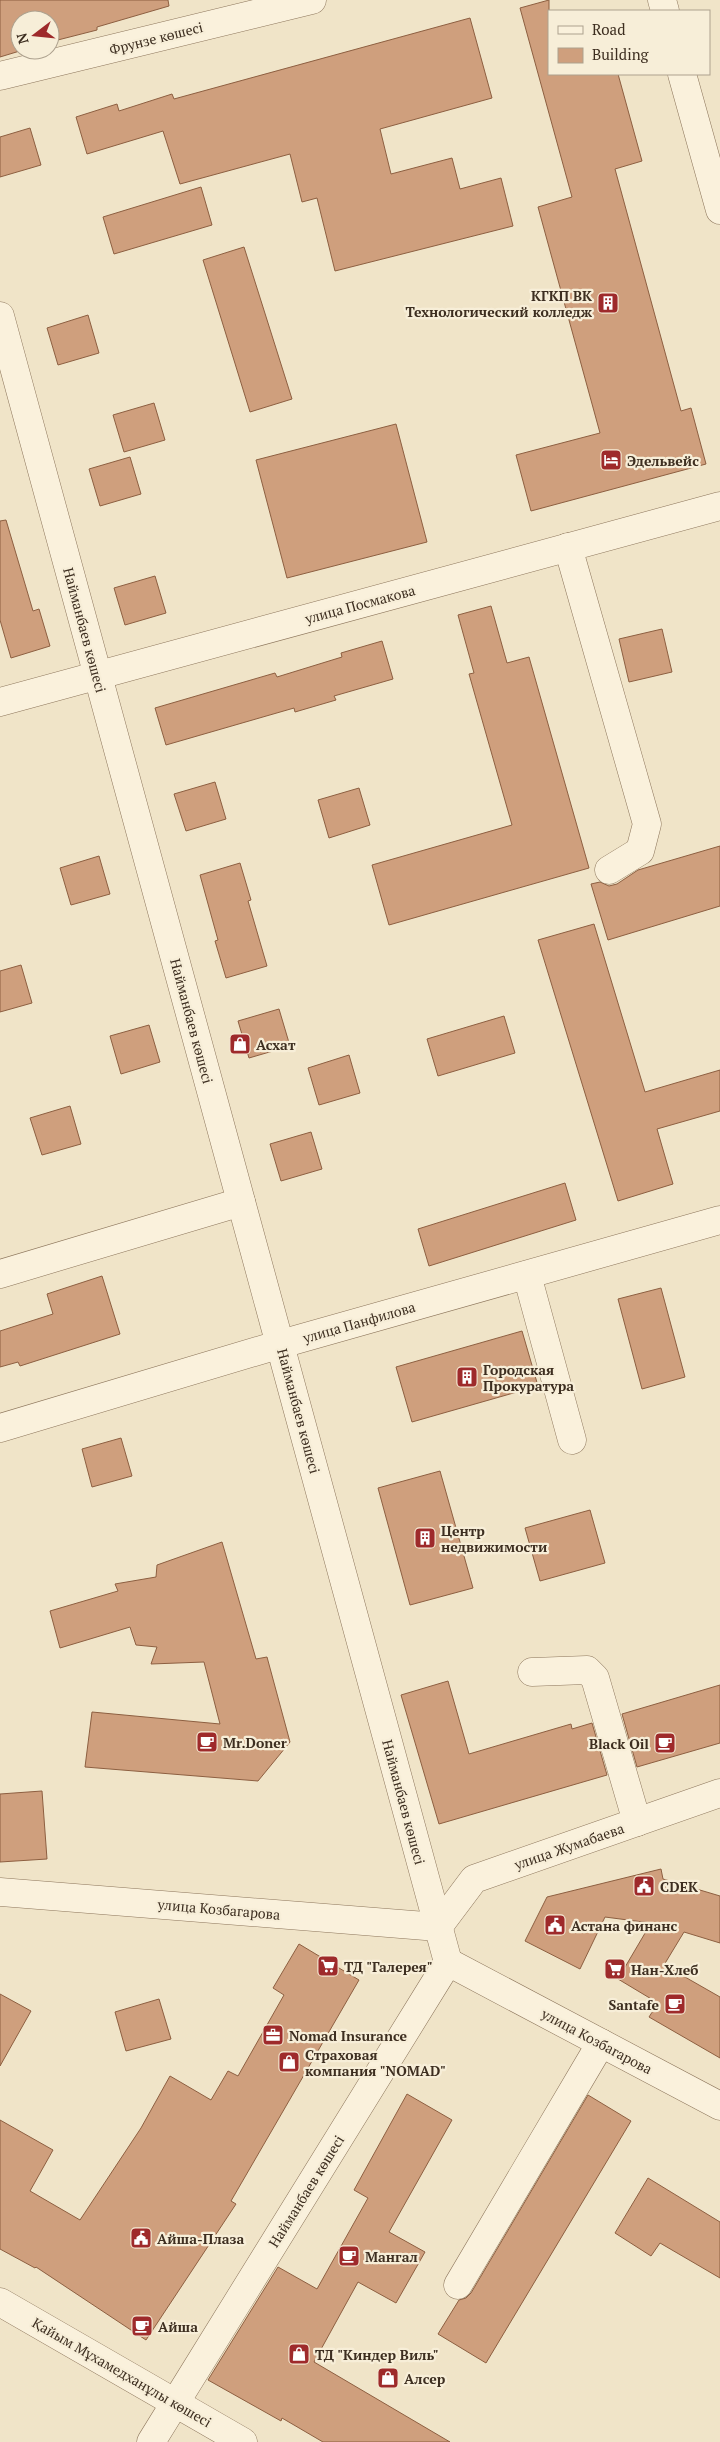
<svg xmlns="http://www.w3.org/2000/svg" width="720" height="2442" font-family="'PT Serif',serif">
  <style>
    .building { fill: #cf9f7d; stroke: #8d5f41 }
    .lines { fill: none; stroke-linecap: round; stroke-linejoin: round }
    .minor-casing { stroke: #8d765c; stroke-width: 29 }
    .minor { stroke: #faf1dc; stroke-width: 28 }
    .labels { text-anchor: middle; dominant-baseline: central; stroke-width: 4.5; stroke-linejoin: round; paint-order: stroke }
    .street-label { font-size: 14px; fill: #3d2e20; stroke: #f7eed8 }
    .poi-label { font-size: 14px; font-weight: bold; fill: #3d2e20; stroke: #f7eed8; text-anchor: start }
  </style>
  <rect width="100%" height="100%" fill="#f0e4c8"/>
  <g class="building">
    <polygon points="0,0 168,0 169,6 97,27 97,30 50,42 50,20 20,20 20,50 23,50 0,57"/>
    <polygon points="549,0 549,74 618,74 642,161 615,169 681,411 691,408 706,464 531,511 516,455 600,433 538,207 572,197 520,8"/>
    <polygon points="470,18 492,98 380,129 391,174 452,158 460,189 501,178 513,226 335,271 317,198 302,202 290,154 180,184 163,131 87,154 76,117 117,104 119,111 172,94 174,99"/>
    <polygon points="30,128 41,165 0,177 0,137"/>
    <polygon points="201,187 212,225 114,254 103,217"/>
    <polygon points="244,247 292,399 250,412 203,260"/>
    <polygon points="88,315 99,353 58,365 47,328"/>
    <polygon points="154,403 165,440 124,452 113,415"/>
    <polygon points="396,424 427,542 287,578 256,460"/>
    <polygon points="130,457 141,494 100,506 89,469"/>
    <polygon points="6,520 33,611 39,609 50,646 11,658 0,620 0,521"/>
    <polygon points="155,576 166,613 125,625 114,588"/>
    <polygon points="491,606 507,663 529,657 589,868 389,925 372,865 512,825 469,674 474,673 458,615"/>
    <polygon points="662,629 672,672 629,682 619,639"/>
    <polygon points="382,641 393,679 334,696 336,700 295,712 294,708 166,745 155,708 275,673 277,677 342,657 341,653"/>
    <polygon points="215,782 226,819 186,831 174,794"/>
    <polygon points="359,788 370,825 329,838 318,800"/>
    <polygon points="720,846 720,906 608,940 591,884 600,882 609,886 617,884 638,870"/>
    <polygon points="99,856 110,894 71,905 60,868"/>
    <polygon points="240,863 251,900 248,901 267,966 226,978 215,941 218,940 200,875"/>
    <polygon points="594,924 645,1092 720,1070 720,1111 657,1129 673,1184 618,1201 538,940"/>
    <polygon points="21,965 32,1003 0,1012 0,971"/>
    <polygon points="279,1009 290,1046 249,1058 238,1021"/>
    <polygon points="504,1016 515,1053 438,1076 427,1039"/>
    <polygon points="149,1025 160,1062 121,1074 110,1036"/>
    <polygon points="349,1055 360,1093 319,1105 308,1068"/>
    <polygon points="70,1106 81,1144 42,1155 30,1118"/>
    <polygon points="311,1132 322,1169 281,1181 270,1144"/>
    <polygon points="565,1183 576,1220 429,1266 418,1229"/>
    <polygon points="102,1276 120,1334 20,1366 18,1362 0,1367 0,1331 53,1314 47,1294"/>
    <polygon points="661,1288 685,1377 642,1389 618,1299"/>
    <polygon points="522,1331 538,1386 412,1422 396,1367"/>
    <polygon points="121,1438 132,1476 92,1487 82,1449"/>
    <polygon points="440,1471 473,1588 410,1605 378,1488"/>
    <polygon points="590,1510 605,1563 540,1581 525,1528"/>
    <polygon points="222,1542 256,1659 267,1657 290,1742 258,1781 85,1767 92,1712 220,1724 204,1662 151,1664 157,1647 136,1645 130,1627 60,1648 50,1611 118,1591 115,1584 156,1577 157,1565"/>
    <polygon points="448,1681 469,1754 571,1724 572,1729 592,1723 607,1775 439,1824 401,1695"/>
    <polygon points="720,1685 720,1743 637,1767 622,1714"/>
    <polygon points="42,1791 47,1859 0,1862 0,1794"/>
    <polygon points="661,1869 663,1879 720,1896 720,1943 684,1932 664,1965 720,1997 720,2058 649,2017 658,2003 618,1979 651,1923 605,1917 580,1969 525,1941 547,1897"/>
    <polygon points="299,1944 359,1980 231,2201 236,2204 146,2340 36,2267 35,2268 0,2249 0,2120 53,2150 30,2191 80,2220 141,2128 170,2076 211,2100 228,2071 238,2076 284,1995 273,1988"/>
    <polygon points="0,1994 31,2011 0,2066"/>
    <polygon points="159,1999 171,2039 126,2051 115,2012"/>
    <polygon points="407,2094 452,2120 389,2232 425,2252 396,2303 358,2282 314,2362 450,2442 323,2442 282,2418 281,2421 208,2380 278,2267 317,2289 368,2198 354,2190"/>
    <polygon points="588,2095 631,2121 486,2363 438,2334 459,2300 466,2298 471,2293"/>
    <polygon points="648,2178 720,2222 720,2278 660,2243 651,2256 615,2233"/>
  </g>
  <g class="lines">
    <g class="minor-casing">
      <g id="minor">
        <polyline points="662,0 665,11"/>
        <polyline points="682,74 720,210"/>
        <polyline points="0,76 312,0"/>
        <polyline points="0,316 448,1962 151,2442"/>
        <polyline points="568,547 647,824 640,851 609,870"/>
        <polyline points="0,702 720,506"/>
        <polyline points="0,1274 241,1202"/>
        <polyline points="527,1275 572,1440"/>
        <polyline points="0,1428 281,1344 720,1220"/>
        <polyline points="532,1672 587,1670 595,1678 637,1822"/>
        <polyline points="0,1892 438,1927"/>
        <polyline points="438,1927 474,1879 720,1793"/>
        <polyline points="448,1962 720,2106"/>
        <polyline points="458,2285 601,2043"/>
        <polyline points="0,2302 243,2442"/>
      </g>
    </g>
    <use href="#minor" class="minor"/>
  </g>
  <defs>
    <g id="building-square" transform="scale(1.125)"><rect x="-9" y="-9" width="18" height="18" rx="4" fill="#9e2a2b" stroke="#f7eed8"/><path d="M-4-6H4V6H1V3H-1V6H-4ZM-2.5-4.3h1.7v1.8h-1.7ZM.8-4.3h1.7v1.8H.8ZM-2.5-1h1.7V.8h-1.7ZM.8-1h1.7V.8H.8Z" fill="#fff"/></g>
    <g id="hotel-square" transform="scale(1.125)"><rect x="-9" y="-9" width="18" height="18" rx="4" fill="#9e2a2b" stroke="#f7eed8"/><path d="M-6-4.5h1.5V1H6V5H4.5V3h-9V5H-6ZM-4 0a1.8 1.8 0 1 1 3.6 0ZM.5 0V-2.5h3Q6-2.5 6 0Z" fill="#fff"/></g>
    <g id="shop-square" transform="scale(1.125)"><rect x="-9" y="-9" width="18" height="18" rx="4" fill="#9e2a2b" stroke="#f7eed8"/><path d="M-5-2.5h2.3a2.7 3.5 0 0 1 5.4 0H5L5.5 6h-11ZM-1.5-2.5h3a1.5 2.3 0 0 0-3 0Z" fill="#fff"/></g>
    <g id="cafe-square" transform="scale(1.125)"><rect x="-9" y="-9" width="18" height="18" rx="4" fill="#9e2a2b" stroke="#f7eed8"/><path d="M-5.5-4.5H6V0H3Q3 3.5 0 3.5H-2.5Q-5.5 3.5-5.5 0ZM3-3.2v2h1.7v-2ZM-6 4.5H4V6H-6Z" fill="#fff"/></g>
    <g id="civic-square" transform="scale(1.125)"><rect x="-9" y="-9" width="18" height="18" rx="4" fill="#9e2a2b" stroke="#f7eed8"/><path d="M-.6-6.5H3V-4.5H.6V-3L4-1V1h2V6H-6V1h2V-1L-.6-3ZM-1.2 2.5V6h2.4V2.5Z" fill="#fff"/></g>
    <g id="supermarket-square" transform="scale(1.125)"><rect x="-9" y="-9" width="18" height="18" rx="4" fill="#9e2a2b" stroke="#f7eed8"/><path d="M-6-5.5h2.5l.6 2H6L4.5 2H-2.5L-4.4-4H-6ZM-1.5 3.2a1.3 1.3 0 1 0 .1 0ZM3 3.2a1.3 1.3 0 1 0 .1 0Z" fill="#fff"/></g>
    <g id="office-square" transform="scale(1.125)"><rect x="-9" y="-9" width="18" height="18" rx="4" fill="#9e2a2b" stroke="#f7eed8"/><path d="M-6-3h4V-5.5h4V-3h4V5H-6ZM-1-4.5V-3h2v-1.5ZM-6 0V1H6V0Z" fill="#fff"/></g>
  </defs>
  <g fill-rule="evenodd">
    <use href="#building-square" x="608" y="303"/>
    <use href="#hotel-square" x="611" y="460"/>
    <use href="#shop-square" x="240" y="1044"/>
    <use href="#building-square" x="467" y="1377"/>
    <use href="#building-square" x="425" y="1538"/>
    <use href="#cafe-square" x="207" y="1742"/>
    <use href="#cafe-square" x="665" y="1743"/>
    <use href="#civic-square" x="644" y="1886"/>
    <use href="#civic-square" x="555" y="1925"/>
    <use href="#supermarket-square" x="328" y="1966"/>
    <use href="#supermarket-square" x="615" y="1969"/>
    <use href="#cafe-square" x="675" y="2004"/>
    <use href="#office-square" x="273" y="2035"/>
    <use href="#shop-square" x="289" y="2062"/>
    <use href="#civic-square" x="141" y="2238"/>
    <use href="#cafe-square" x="349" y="2256"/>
    <use href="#cafe-square" x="142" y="2326"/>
    <use href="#shop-square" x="299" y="2354"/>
    <use href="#shop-square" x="388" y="2378"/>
  </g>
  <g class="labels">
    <g class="street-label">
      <text transform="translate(156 38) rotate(-14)">Фрунзе көшесі</text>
      <text transform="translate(360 604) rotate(-15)">улица Посмакова</text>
      <text transform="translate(85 630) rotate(75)">Найманбаев көшесі</text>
      <text transform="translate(192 1021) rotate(75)">Найманбаев көшесі</text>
      <text transform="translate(359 1322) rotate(-16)">улица Панфилова</text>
      <text transform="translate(299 1411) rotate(75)">Найманбаев көшесі</text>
      <text transform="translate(404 1802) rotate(75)">Найманбаев көшесі</text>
      <text transform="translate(569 1846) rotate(-19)">улица Жумабаева</text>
      <text transform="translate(219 1909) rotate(5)">улица Козбагарова</text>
      <text transform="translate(597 2041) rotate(28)">улица Козбагарова</text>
      <text transform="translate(306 2191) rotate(-58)">Найманбаев көшесі</text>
      <text transform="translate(122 2372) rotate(30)">Қайым Мұхамедханұлы көшесі</text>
    </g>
    <g class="poi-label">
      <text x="592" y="295" text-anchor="end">КГКП ВК<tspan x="592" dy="16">Технологический колледж</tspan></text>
      <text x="627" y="460">Эдельвейс</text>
      <text x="256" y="1044">Асхат</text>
      <text x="483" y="1369">Городская<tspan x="483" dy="16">Прокуратура</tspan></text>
      <text x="441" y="1530">Центр<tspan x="441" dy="16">недвижимости</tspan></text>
      <text x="223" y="1742">Mr.Doner</text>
      <text x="649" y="1743" text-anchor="end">Black Oil</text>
      <text x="660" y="1886">CDEK</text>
      <text x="571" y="1925">Астана финанс</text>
      <text x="344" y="1966">ТД "Галерея"</text>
      <text x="631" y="1969">Нан-Хлеб</text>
      <text x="659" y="2004" text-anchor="end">Santafe</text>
      <text x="289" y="2035">Nomad Insurance</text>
      <text x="305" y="2054">Страховая<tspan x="305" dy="16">компания "NOMAD"</tspan></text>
      <text x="157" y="2238">Айша-Плаза</text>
      <text x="365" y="2256">Мангал</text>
      <text x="158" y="2326">Айша</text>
      <text x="315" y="2354">ТД "Киндер Виль"</text>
      <text x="404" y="2378">Алсер</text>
    </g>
  </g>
  <rect x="548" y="10" width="162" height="65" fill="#f7eed8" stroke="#ada18e"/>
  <rect x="558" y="26" width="25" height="8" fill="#faf1dc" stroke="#ada18e"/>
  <text x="592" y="35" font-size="15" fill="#3d2e20">Road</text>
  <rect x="558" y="48" width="25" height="15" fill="#cf9f7d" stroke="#ada18e"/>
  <text x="592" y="60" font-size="15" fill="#3d2e20">Building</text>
  <g transform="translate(35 35) rotate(254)"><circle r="24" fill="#f7eed8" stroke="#ada18e"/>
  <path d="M0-4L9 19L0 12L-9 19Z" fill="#9e2a2b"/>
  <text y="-8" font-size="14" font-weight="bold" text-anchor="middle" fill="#3d2e20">N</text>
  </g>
</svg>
